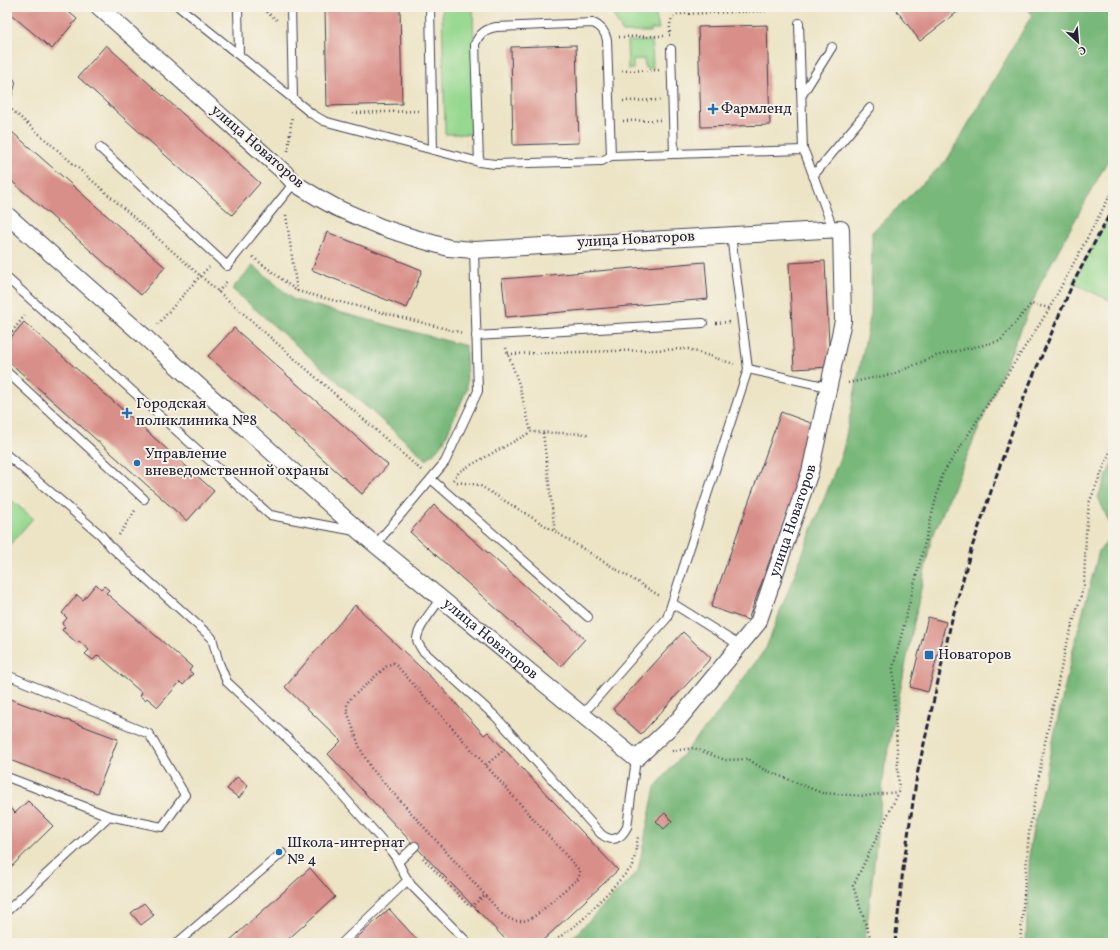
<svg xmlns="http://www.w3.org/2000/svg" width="1120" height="950" font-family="Vollkorn,serif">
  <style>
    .green { fill: #96d88f; stroke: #5c7d65 }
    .forest { fill: #78b87a; stroke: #4d6d5a }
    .building { fill: #d98f89 }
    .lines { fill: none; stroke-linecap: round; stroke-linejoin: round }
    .lane-casing { stroke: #403f50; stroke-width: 10 }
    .street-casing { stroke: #403f50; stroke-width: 18 }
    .path { stroke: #403f50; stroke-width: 2.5; stroke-dasharray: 1 3; stroke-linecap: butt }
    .lane { stroke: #fff; stroke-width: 8 }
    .street { stroke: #fff; stroke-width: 16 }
    .rail { stroke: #22223b; stroke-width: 3; stroke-dasharray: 6 3; stroke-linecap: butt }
    .poi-dot { fill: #1f6fb2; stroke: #f7f3e8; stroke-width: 1.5 }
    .labels { text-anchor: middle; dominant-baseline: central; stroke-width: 4; stroke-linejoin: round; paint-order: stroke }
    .poi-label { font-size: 15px; fill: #22223b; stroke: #f7f3e8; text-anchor: start }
    .street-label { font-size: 15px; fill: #22223b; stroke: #f7f3e8 }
  </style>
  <rect width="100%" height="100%" fill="#f7f3e8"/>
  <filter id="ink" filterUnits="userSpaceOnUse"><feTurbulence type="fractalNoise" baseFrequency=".025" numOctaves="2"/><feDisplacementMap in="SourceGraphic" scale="8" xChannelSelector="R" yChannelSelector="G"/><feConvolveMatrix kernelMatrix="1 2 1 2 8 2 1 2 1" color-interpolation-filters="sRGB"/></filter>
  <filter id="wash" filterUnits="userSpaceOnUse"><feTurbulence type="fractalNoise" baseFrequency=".012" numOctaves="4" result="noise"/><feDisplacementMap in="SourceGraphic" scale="16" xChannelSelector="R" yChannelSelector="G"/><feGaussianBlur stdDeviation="0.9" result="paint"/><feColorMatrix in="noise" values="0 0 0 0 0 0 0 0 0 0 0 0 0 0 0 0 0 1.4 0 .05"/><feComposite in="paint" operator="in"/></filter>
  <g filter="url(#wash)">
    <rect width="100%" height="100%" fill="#ece4c5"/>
    <g class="green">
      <polygon points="442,7 473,7 476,134 445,134"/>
      <polygon points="622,7 654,7 659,29 651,29 651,32 623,32 614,17 613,10"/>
      <polygon points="627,41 652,41 653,68 645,68 644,59 633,60 633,69 628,69"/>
      <polygon points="1113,208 1113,302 1073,283"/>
      <polygon points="7,497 33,518 8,547 7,546"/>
    </g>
    <g class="forest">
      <polygon points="1027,7 1113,7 1113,151 1042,280 931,540 885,765 865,943 567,943 638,871 655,787 718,713 766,648 843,450 871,313 872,232 947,160 1032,15"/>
      <polygon points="253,265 294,300 466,346 467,389 443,443 427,460 232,289"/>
      <polygon points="1113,460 1113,531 1098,497"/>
      <polygon points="1113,535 1113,943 1026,943 1030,844 1073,650 1099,551"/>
    </g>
    <g id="blocks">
      <g class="building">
        <polygon points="7,7 63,7 77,19 52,49 7,11"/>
        <polygon points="325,7 400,7 402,104 327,106"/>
        <polygon points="894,7 964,7 920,41"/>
        <polygon points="767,25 770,125 701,127 698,27"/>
        <polygon points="106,45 260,183 232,215 78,77"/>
        <polygon points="576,45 579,143 513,145 511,47"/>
        <polygon points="12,132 165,267 141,295 7,177 7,138"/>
        <polygon points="327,232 422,270 407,308 312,270"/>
        <polygon points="825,261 830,367 794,369 789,263"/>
        <polygon points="705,262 708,299 506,317 502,279"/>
        <polygon points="24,322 214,491 187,521 7,360 7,342"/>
        <polygon points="234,328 388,465 362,494 208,356"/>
        <polygon points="781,412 819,426 748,620 711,607"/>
        <polygon points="434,505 585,639 561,666 410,532"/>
        <polygon points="96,584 101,589 104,586 109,590 106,593 192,667 189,671 193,674 183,685 180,682 158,707 147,698 145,700 140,696 142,693 98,655 93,660 85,654 89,650 79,641 77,643 62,630 65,627 62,624 67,618 62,613 77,595 83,600"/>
        <polygon points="355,605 442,688 484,735 488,732 618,870 540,943 509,943 415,846 328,754 341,741 285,687"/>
        <polygon points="928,617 946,622 928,692 910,687"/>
        <polygon points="683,632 711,658 641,734 613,709"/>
        <polygon points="7,698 118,739 97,793 7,759"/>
        <polygon points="237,777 248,786 239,798 227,789"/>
        <polygon points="28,801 53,826 7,871 7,805 15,813"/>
        <polygon points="665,813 672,821 664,829 656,821"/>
        <polygon points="310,868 335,897 284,943 227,943"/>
        <polygon points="144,903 154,915 141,925 131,913"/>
        <polygon points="389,909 420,943 351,943"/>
      </g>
    </g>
  </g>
  <g filter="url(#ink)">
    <use href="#blocks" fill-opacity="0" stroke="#403f50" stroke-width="1"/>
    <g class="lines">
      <g class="lane-casing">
        <g id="lane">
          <path d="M 179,7 L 312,114 L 324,121 L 331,123 L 479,162 L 495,164 L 602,161 L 611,156 L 607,40 C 605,31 601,26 593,23 L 496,27 C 485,29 479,34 475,44 L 479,162"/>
          <polyline points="238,7 239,55"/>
          <polyline points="291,7 293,98"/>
          <polyline points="430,7 433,150"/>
          <polyline points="799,23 803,151"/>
          <polyline points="671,49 674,154"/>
          <polyline points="7,79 11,83 7,97"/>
          <polyline points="802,95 832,47"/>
          <polyline points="100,148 227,266 294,183"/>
          <polyline points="611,156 802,150 805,153 833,229"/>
          <polyline points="813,176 870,108"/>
          <polyline points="7,278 270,515 355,531"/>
          <polyline points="476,336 703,323"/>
          <polyline points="748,369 828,387"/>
          <polyline points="7,372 144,499"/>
          <polyline points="7,455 101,535 111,547 212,638 219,663 227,682 315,764 388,847 396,858 404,874 411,885 468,943"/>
          <polyline points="431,479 588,617"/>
          <polyline points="376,544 445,462 478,391 474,250"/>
          <path d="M 441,598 C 435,607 417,628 417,639 C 417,643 420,646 422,650 L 496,717 L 601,834 C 612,843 621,839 627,827 L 636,759"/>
          <polyline points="672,603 739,645"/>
          <polyline points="7,675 149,734 185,795 162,827 109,816"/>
          <polyline points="582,715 667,618 748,369 731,235"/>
          <polyline points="7,777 109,816 7,911"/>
          <polyline points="398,862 415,846"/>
          <polyline points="177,943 282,853"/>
          <polyline points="342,943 408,880"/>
        </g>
      </g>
      <g class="street-casing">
        <g id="street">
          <path id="s1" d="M 7,215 L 146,338 L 360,532 L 636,759 L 679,719 L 758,623 L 810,472 L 843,321 L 841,229 L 474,250 L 449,248 L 408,236 L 381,227 L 337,208 L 317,197 L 294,183 L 285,173 L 99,7"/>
        </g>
      </g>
      <g class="path">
        <polyline points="260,7 277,20"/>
        <path d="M 669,35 L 670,35 C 670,26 668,18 679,14 L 767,11"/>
        <polyline points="619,37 664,36"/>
        <polyline points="622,71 659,70"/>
        <polyline points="623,101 660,100"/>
        <polyline points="12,110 421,470"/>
        <polyline points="353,113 418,111"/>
        <polyline points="623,121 660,120"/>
        <polyline points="288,151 292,116"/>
        <polyline points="286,215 297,291"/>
        <polyline points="253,257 297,291 463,333"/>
        <polyline points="218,292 228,280"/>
        <polyline points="1049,309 1113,190"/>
        <polyline points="716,323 729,322"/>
        <polyline points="158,324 201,275 209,267"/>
        <polyline points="7,338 26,314"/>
        <polyline points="506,348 519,384 531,432"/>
        <polyline points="508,354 688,349 734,364"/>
        <polyline points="848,383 893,374 936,356 1000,341 1031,304 1050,308"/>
        <polyline points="543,433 555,532"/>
        <polyline points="453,480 460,471 531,432 590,434"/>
        <polyline points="457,482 479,485 660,596"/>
        <polyline points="119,535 136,509"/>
        <path d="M 393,663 L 397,666 L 580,871 L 580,874 L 578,879 C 569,886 560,894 551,902 C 536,916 523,930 502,914 L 371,768 L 360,748 L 347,711 L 347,704 L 349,700 L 388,665 Z"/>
        <polyline points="672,751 694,748 725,760 748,759 763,769 822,793 864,796 898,792"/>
        <polyline points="486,765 505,749"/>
        <polyline points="423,858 469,906 472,906 485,895"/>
        <polyline points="552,943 582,920 633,866 638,837"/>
        <polyline points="872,943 853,886 899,792 893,668 942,475 1050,308"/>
        <polyline points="881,943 881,940"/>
        <polyline points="1020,943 1029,833 1043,752 1065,650 1084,585 1086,533 1089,503 1109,454 1113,440"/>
      </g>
      <use href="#lane" class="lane"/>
      <use href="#street" class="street"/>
      <polyline class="rail" points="895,943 903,869 917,775 951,623 971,550 998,471 1025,395 1073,283 1113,208"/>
    </g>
  </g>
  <g class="poi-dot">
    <path d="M711 103h4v4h4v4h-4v4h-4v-4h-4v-4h4z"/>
    <path d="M125 407h4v4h4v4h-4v4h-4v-4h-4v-4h4z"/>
    <circle cx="137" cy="463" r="4"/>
    <rect x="924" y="650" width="10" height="10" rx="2"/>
    <circle cx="279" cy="852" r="4"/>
  </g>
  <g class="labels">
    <g class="poi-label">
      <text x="721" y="109">Фармленд</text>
      <text x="136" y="404">Городская<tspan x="136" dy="17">поликлиника №8</tspan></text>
      <text x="145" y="454">Управление<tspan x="145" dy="17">вневедомственной охраны</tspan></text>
      <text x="938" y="655">Новаторов</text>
      <text x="287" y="843">Школа-интернат<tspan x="287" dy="17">№ 4</tspan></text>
    </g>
    <g class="street-label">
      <text transform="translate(257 147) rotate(41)">улица Новаторов</text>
      <text transform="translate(636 240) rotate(-3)">улица Новаторов</text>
      <text stroke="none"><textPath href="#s1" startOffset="1123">улица Новаторов</textPath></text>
      <text stroke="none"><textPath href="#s1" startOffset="643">улица Новаторов</textPath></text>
    </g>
  </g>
  <rect width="1120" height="950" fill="none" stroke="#f7f3e8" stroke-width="24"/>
  <g transform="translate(1078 42) rotate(154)" stroke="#f7f3e8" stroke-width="3" paint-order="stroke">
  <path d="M0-3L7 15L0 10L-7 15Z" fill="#22223b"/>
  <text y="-6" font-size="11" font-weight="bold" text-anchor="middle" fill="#22223b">С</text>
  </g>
</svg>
